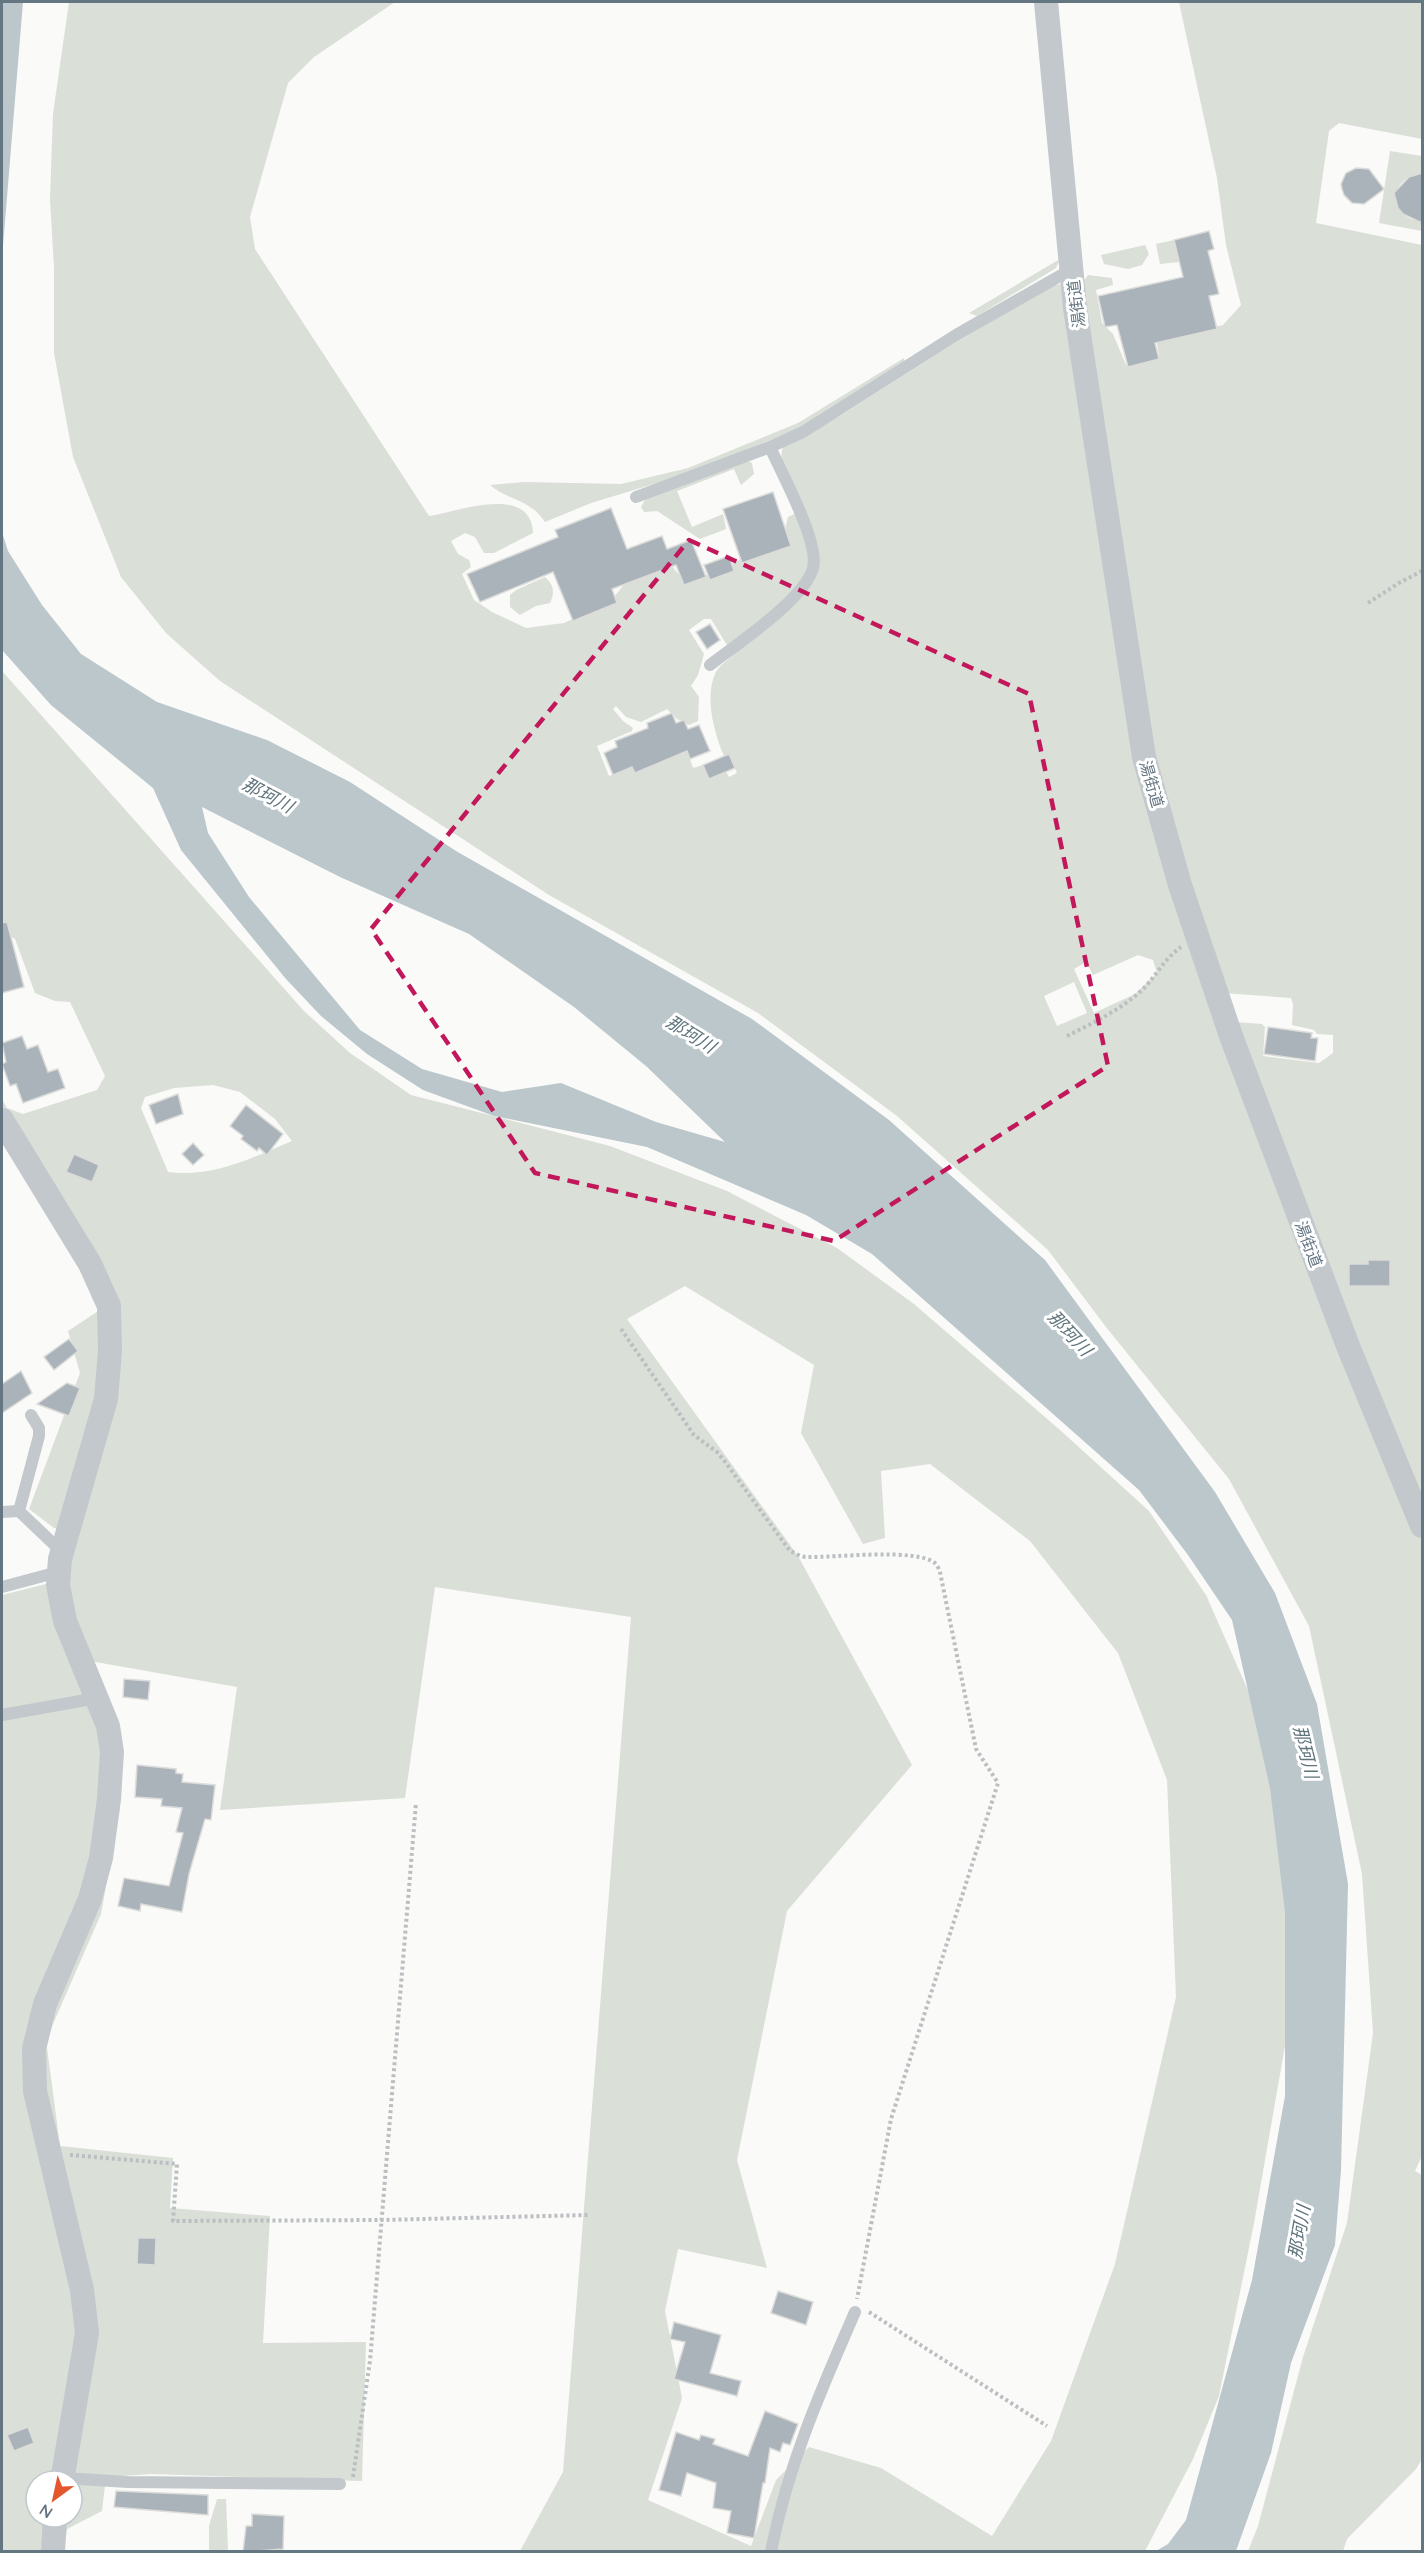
<svg xmlns="http://www.w3.org/2000/svg" width="1424" height="2553" font-family="Quicksand,'Noto Sans JP',sans-serif">
  <style>
    .green { fill: #dadfd7; fill-rule: evenodd }
    .water { fill: #bbc7cb; fill-rule: evenodd }
    .building { fill: #aab3b9; stroke: #dcdcda; stroke-width: 1.5 }
    .lines { fill: none; stroke-linecap: round; stroke-linejoin: round }
    .path { stroke: #bbbfc2; stroke-width: 4; stroke-dasharray: 3 3; stroke-linecap: butt }
    .lane { stroke: #c3c8cc; stroke-width: 12 }
    .street { stroke: #c3c8cc; stroke-width: 24 }
    .marked { fill: none; stroke: #c2185b; stroke-width: 4.5; stroke-dasharray: 12 8; stroke-linejoin: round }
    .labels { text-anchor: middle; dominant-baseline: central; stroke-width: 6; stroke-linejoin: round; paint-order: stroke }
    .street-label { font-size: 16px; fill: #657683; stroke: #fff }
    .water-label { font-size: 18px; font-style: italic; fill: #60757c; stroke: #fff }
  </style>
  <rect width="100%" height="100%" fill="#fafaf8"/>
  <g class="green">
    <path d="M 69,2 L 395,2 L 314,57 L 288,83 L 250,217 L 255,249 L 429,516 C 457,512 531,483 533,533 L 494,553 L 484,553 L 475,537 L 465,533 L 451,541 L 458,554 L 469,560 L 471,567 L 462,574 L 474,600 L 492,612 L 526,628 L 564,623 L 610,602 L 630,577 L 668,562 L 683,579 L 713,574 L 783,537 L 788,517 L 803,510 C 795,493 776,466 783,447 L 843,414 L 953,344 L 1054,285 L 1083,282 L 1088,275 L 1112,278 L 1113,285 L 1096,290 L 1102,323 L 1113,334 L 1126,365 L 1159,356 L 1152,312 L 1183,334 L 1223,325 L 1241,305 L 1226,245 L 1217,178 L 1179,2 L 1422,2 L 1422,139 L 1339,123 L 1329,131 L 1316,223 L 1422,245 L 1422,2156 L 1415,2171 L 1422,2175 L 1422,2459 L 1416,2469 L 1347,2539 L 1343,2551 L 1248,2551 L 1258,2526 L 1303,2357 L 1347,2223 L 1373,2033 L 1362,1874 L 1309,1626 L 1229,1479 L 1106,1327 L 1048,1250 L 897,1116 L 758,1013 L 549,895 L 220,681 L 166,633 L 121,577 L 73,457 L 54,353 L 54,268 L 50,199 L 53,114 ZM 704,619 L 711,619 L 733,655 C 728,660 720,665 716,672 C 704,696 714,733 724,756 L 729,755 L 737,773 L 729,777 L 726,772 L 703,765 L 693,768 L 687,751 L 635,772 L 632,767 L 609,776 L 597,746 L 632,731 L 633,728 L 623,721 L 613,709 L 616,706 L 626,717 L 641,722 L 667,709 L 677,719 L 689,725 L 698,721 L 699,697 L 691,686 L 698,675 L 704,654 L 689,630 ZM 1138,955 L 1153,960 L 1157,973 L 1135,994 L 1094,1013 L 1074,969 L 1086,962 L 1093,975 ZM 1074,982 L 1087,1013 L 1057,1026 L 1044,996 ZM 1222,993 L 1291,998 L 1293,1004 L 1292,1025 L 1314,1030 L 1317,1034 L 1333,1035 L 1333,1053 L 1319,1063 L 1263,1056 L 1265,1027 L 1262,1024 L 1223,1021 Z"/>
    <path d="M 1390,151 L 1422,156 L 1422,175 C 1388,174 1387,220 1422,221 L 1422,231 L 1379,223 Z"/>
    <polygon points="1174,240 1179,262 1160,264 1156,244"/>
    <polygon points="1145,245 1149,254 1142,265 1128,269 1104,264 1101,255"/>
    <polygon points="1060,259 1056,268 977,316 969,313"/>
    <path d="M 904,358 L 905,364 L 800,428 L 690,473 L 591,503 L 545,522 C 530,499 509,501 490,485 L 524,482 L 621,484 L 688,468 L 798,423 Z"/>
    <polygon points="744,459 752,463 754,474 741,485 734,469 677,491 692,527 723,514 726,529 700,539 657,511 644,512 641,507 646,498"/>
    <path d="M 545,577 C 554,585 555,593 550,603 L 536,606 L 520,615 L 510,607 L 510,595 L 516,590 Z"/>
    <path d="M 2,671 L 304,1011 L 350,1053 L 411,1095 L 610,1146 L 727,1191 L 837,1248 L 914,1304 L 1060,1430 L 1149,1511 L 1206,1595 L 1265,1729 L 1287,1792 L 1293,2000 L 1254,2223 L 1219,2396 L 1193,2459 L 1145,2551 L 520,2551 L 563,2472 L 631,1617 L 435,1587 L 405,1798 L 220,1810 L 237,1687 L 90,1661 L 65,1583 L 74,1531 L 54,1528 L 29,1509 L 80,1373 L 68,1331 L 112,1302 L 2,1113 L 2,1099 L 7,1108 L 23,1114 L 97,1090 L 105,1076 L 70,1002 L 55,1001 L 35,993 L 15,939 L 2,931 ZM 213,1085 L 240,1092 L 275,1119 L 292,1141 C 252,1158 212,1178 168,1172 L 141,1108 L 145,1097 L 174,1088 ZM 685,1286 L 814,1365 L 801,1433 L 863,1544 L 885,1538 L 881,1471 L 930,1464 L 1030,1541 L 1118,1653 L 1167,1780 L 1176,1997 L 1115,2264 L 1051,2441 L 992,2536 L 881,2468 L 809,2447 L 776,2480 L 751,2546 L 648,2500 L 682,2398 L 665,2311 L 678,2249 L 767,2268 L 737,2160 L 787,1911 L 912,1765 L 798,1556 L 627,1319 Z"/>
    <path d="M 46,1584 L 118,1727 L 120,1809 L 101,1914 L 46,2040 L 60,2146 L 173,2158 L 170,2208 L 270,2216 L 263,2343 L 366,2342 L 362,2481 L 151,2474 L 106,2477 L 102,2511 L 67,2529 L 64,2551 L 2,2551 L 2,1595 ZM 36,2481 L 72,2481 L 72,2517 L 36,2517 Z"/>
    <polygon points="217,2499 226,2499 228,2551 209,2551 209,2526"/>
  </g>
  <g class="water">
    <polygon points="2,2 23,2 2,258"/>
    <path d="M 2,532 L 8,551 L 42,605 L 81,654 L 157,702 L 267,740 L 350,782 L 456,851 L 752,1019 L 889,1120 L 1045,1260 L 1215,1492 L 1275,1593 L 1317,1704 L 1348,1884 L 1341,2170 L 1335,2245 L 1291,2363 L 1271,2453 L 1236,2551 L 1156,2551 L 1168,2544 L 1186,2520 L 1252,2280 L 1285,2096 L 1285,1912 L 1270,1788 L 1232,1620 L 1188,1555 L 1139,1490 L 872,1254 L 806,1215 L 647,1147 L 494,1116 L 423,1090 L 367,1054 L 321,1016 L 286,979 L 181,850 L 153,788 L 51,705 L 2,650 ZM 202,807 L 340,877 L 469,934 L 574,1007 L 646,1066 L 725,1142 L 656,1122 L 561,1083 L 502,1092 L 422,1069 L 360,1030 L 249,897 L 208,833 Z"/>
  </g>
  <g class="building">
    <polygon points="1356,168 1369,169 1384,189 1364,204 1352,203 1344,195 1342,189 1341,184 1346,173"/>
    <polygon points="1422,173 1422,223 1403,214 1398,208 1394,193 1409,177"/>
    <polygon points="1209,231 1214,249 1208,251 1219,294 1209,296 1217,329 1155,343 1159,359 1128,367 1117,325 1105,327 1098,296 1183,277 1174,240"/>
    <polygon points="773,492 791,546 742,563 723,509"/>
    <polygon points="611,508 627,549 662,536 667,549 691,540 706,577 684,585 676,565 612,589 617,603 573,621 553,572 480,602 467,574 558,537 555,530"/>
    <polygon points="729,556 734,571 710,580 704,565"/>
    <polygon points="710,624 720,640 707,649 696,632"/>
    <polygon points="672,713 676,723 684,720 688,729 699,725 710,751 690,759 687,751 635,773 632,767 613,775 604,753 617,747 615,741 648,728 647,723"/>
    <polygon points="729,754 735,768 709,779 703,765"/>
    <polygon points="7,922 24,987 2,993 2,923"/>
    <polygon points="1268,1027 1312,1033 1311,1038 1318,1038 1315,1061 1264,1054"/>
    <polygon points="22,1036 27,1049 38,1045 48,1072 58,1069 65,1088 23,1103 16,1084 10,1086 2,1064 6,1062 2,1043"/>
    <polygon points="178,1094 183,1114 156,1124 149,1105"/>
    <polygon points="246,1105 283,1134 267,1155 259,1148 257,1151 241,1139 243,1136 230,1126"/>
    <polygon points="193,1143 204,1155 193,1165 182,1154"/>
    <polygon points="74,1154 99,1165 92,1182 66,1172"/>
    <polygon points="1368,1260 1390,1260 1390,1286 1349,1286 1349,1264 1368,1264"/>
    <polygon points="69,1339 78,1351 54,1370 44,1357"/>
    <polygon points="21,1371 32,1393 2,1413 2,1384"/>
    <polygon points="67,1383 80,1388 69,1416 37,1404"/>
    <polygon points="124,1679 150,1681 148,1700 123,1697"/>
    <polygon points="137,1765 176,1769 176,1773 183,1774 182,1782 215,1785 211,1820 205,1819 189,1874 182,1912 141,1904 140,1911 118,1906 124,1878 169,1886 183,1833 176,1832 182,1808 161,1806 162,1799 135,1797"/>
    <polygon points="138,2238 156,2238 155,2265 137,2264"/>
    <polygon points="778,2291 813,2302 806,2325 771,2313"/>
    <polygon points="674,2322 721,2335 710,2373 741,2381 737,2396 674,2379 685,2342 670,2339"/>
    <polygon points="765,2411 798,2424 790,2445 783,2443 780,2452 770,2448 765,2483 763,2483 754,2538 727,2533 731,2511 713,2508 716,2483 687,2473 681,2496 659,2490 676,2432 699,2440 701,2435 715,2439 713,2444 748,2456"/>
    <polygon points="28,2427 34,2443 14,2451 7,2435"/>
    <polygon points="116,2491 208,2495 208,2515 114,2507"/>
    <polygon points="252,2514 284,2516 283,2549 243,2552 246,2526 252,2526"/>
  </g>
  <g class="lines">
    <g class="path">
      <polyline points="1368,603 1399,583 1422,571"/>
      <path d="M 1067,1036 C 1093,1023 1122,1009 1143,989 C 1157,975 1164,959 1181,947"/>
      <path d="M 621,1329 L 694,1435 L 717,1452 L 726,1463 L 790,1551 C 795,1553 801,1557 807,1557 C 833,1558 919,1547 936,1564 C 937,1565 940,1571 940,1572 L 976,1749 L 998,1783 L 891,2119 L 857,2299"/>
      <polyline points="70,2155 177,2164 173,2221 382,2220 588,2215"/>
      <polyline points="869,2312 1047,2426"/>
      <polyline points="353,2477 370,2361 416,1803"/>
    </g>
    <g class="lane">
      <polyline points="636,497 770,447 803,432 956,335 1072,269"/>
      <path d="M 710,665 C 737,644 805,599 813,568 C 820,543 781,472 770,447"/>
      <polyline points="31,1415 39,1428 39,1436 19,1511 62,1552"/>
      <polyline points="2,1512 19,1511"/>
      <polyline points="2,1587 58,1572"/>
      <polyline points="2,1715 97,1698"/>
      <polyline points="63,2478 128,2482 340,2484"/>
      <path d="M 771,2552 C 787,2467 821,2390 855,2312"/>
    </g>
    <g class="street">
      <polyline points="1046,2 1075,308 1144,757 1180,885 1231,1036 1348,1346 1422,1526"/>
      <polyline points="2,1120 90,1264 109,1306 110,1351 106,1399 60,1559 58,1585 65,1621 108,1726 112,1752 109,1799 101,1858 90,1899 45,2004 34,2049 35,2091 82,2290 87,2333 62,2481"/>
      <polyline points="53,2552 55,2517"/>
    </g>
  </g>
  <path class="marked" d="M 689,540 L 1029,694 L 1108,1066 L 834,1241 L 535,1173 L 371,929 Z"/>
  <g class="labels">
    <g class="street-label">
      <text transform="translate(1076 304) rotate(-97)">湯街道</text>
      <text transform="translate(1152 784) rotate(74)">湯街道</text>
      <text transform="translate(1309 1244) rotate(69)">湯街道</text>
    </g>
    <g class="water-label">
      <text transform="translate(268 795) rotate(28)">那珂川</text>
      <text transform="translate(691 1034) rotate(32)">那珂川</text>
      <text transform="translate(1070 1333) rotate(47)">那珂川</text>
      <text transform="translate(1306 1752) rotate(76)">那珂川</text>
      <text transform="translate(1299 2232) rotate(-80)">那珂川</text>
    </g>
  </g>
  <rect width="1424" height="2553" fill="none" stroke="#657683" stroke-width="6"/>
  <g transform="translate(54 2499) rotate(213)"><circle r="28" fill="#ffffff" stroke="#c1c8cd" stroke-width="1.5"/>
  <path d="M0-4.5L10 22L0 15L-10 22Z" fill="#e4572e"/>
  <text y="-9" font-size="16" font-weight="bold" text-anchor="middle" fill="#657683">N</text>
  </g>
</svg>
